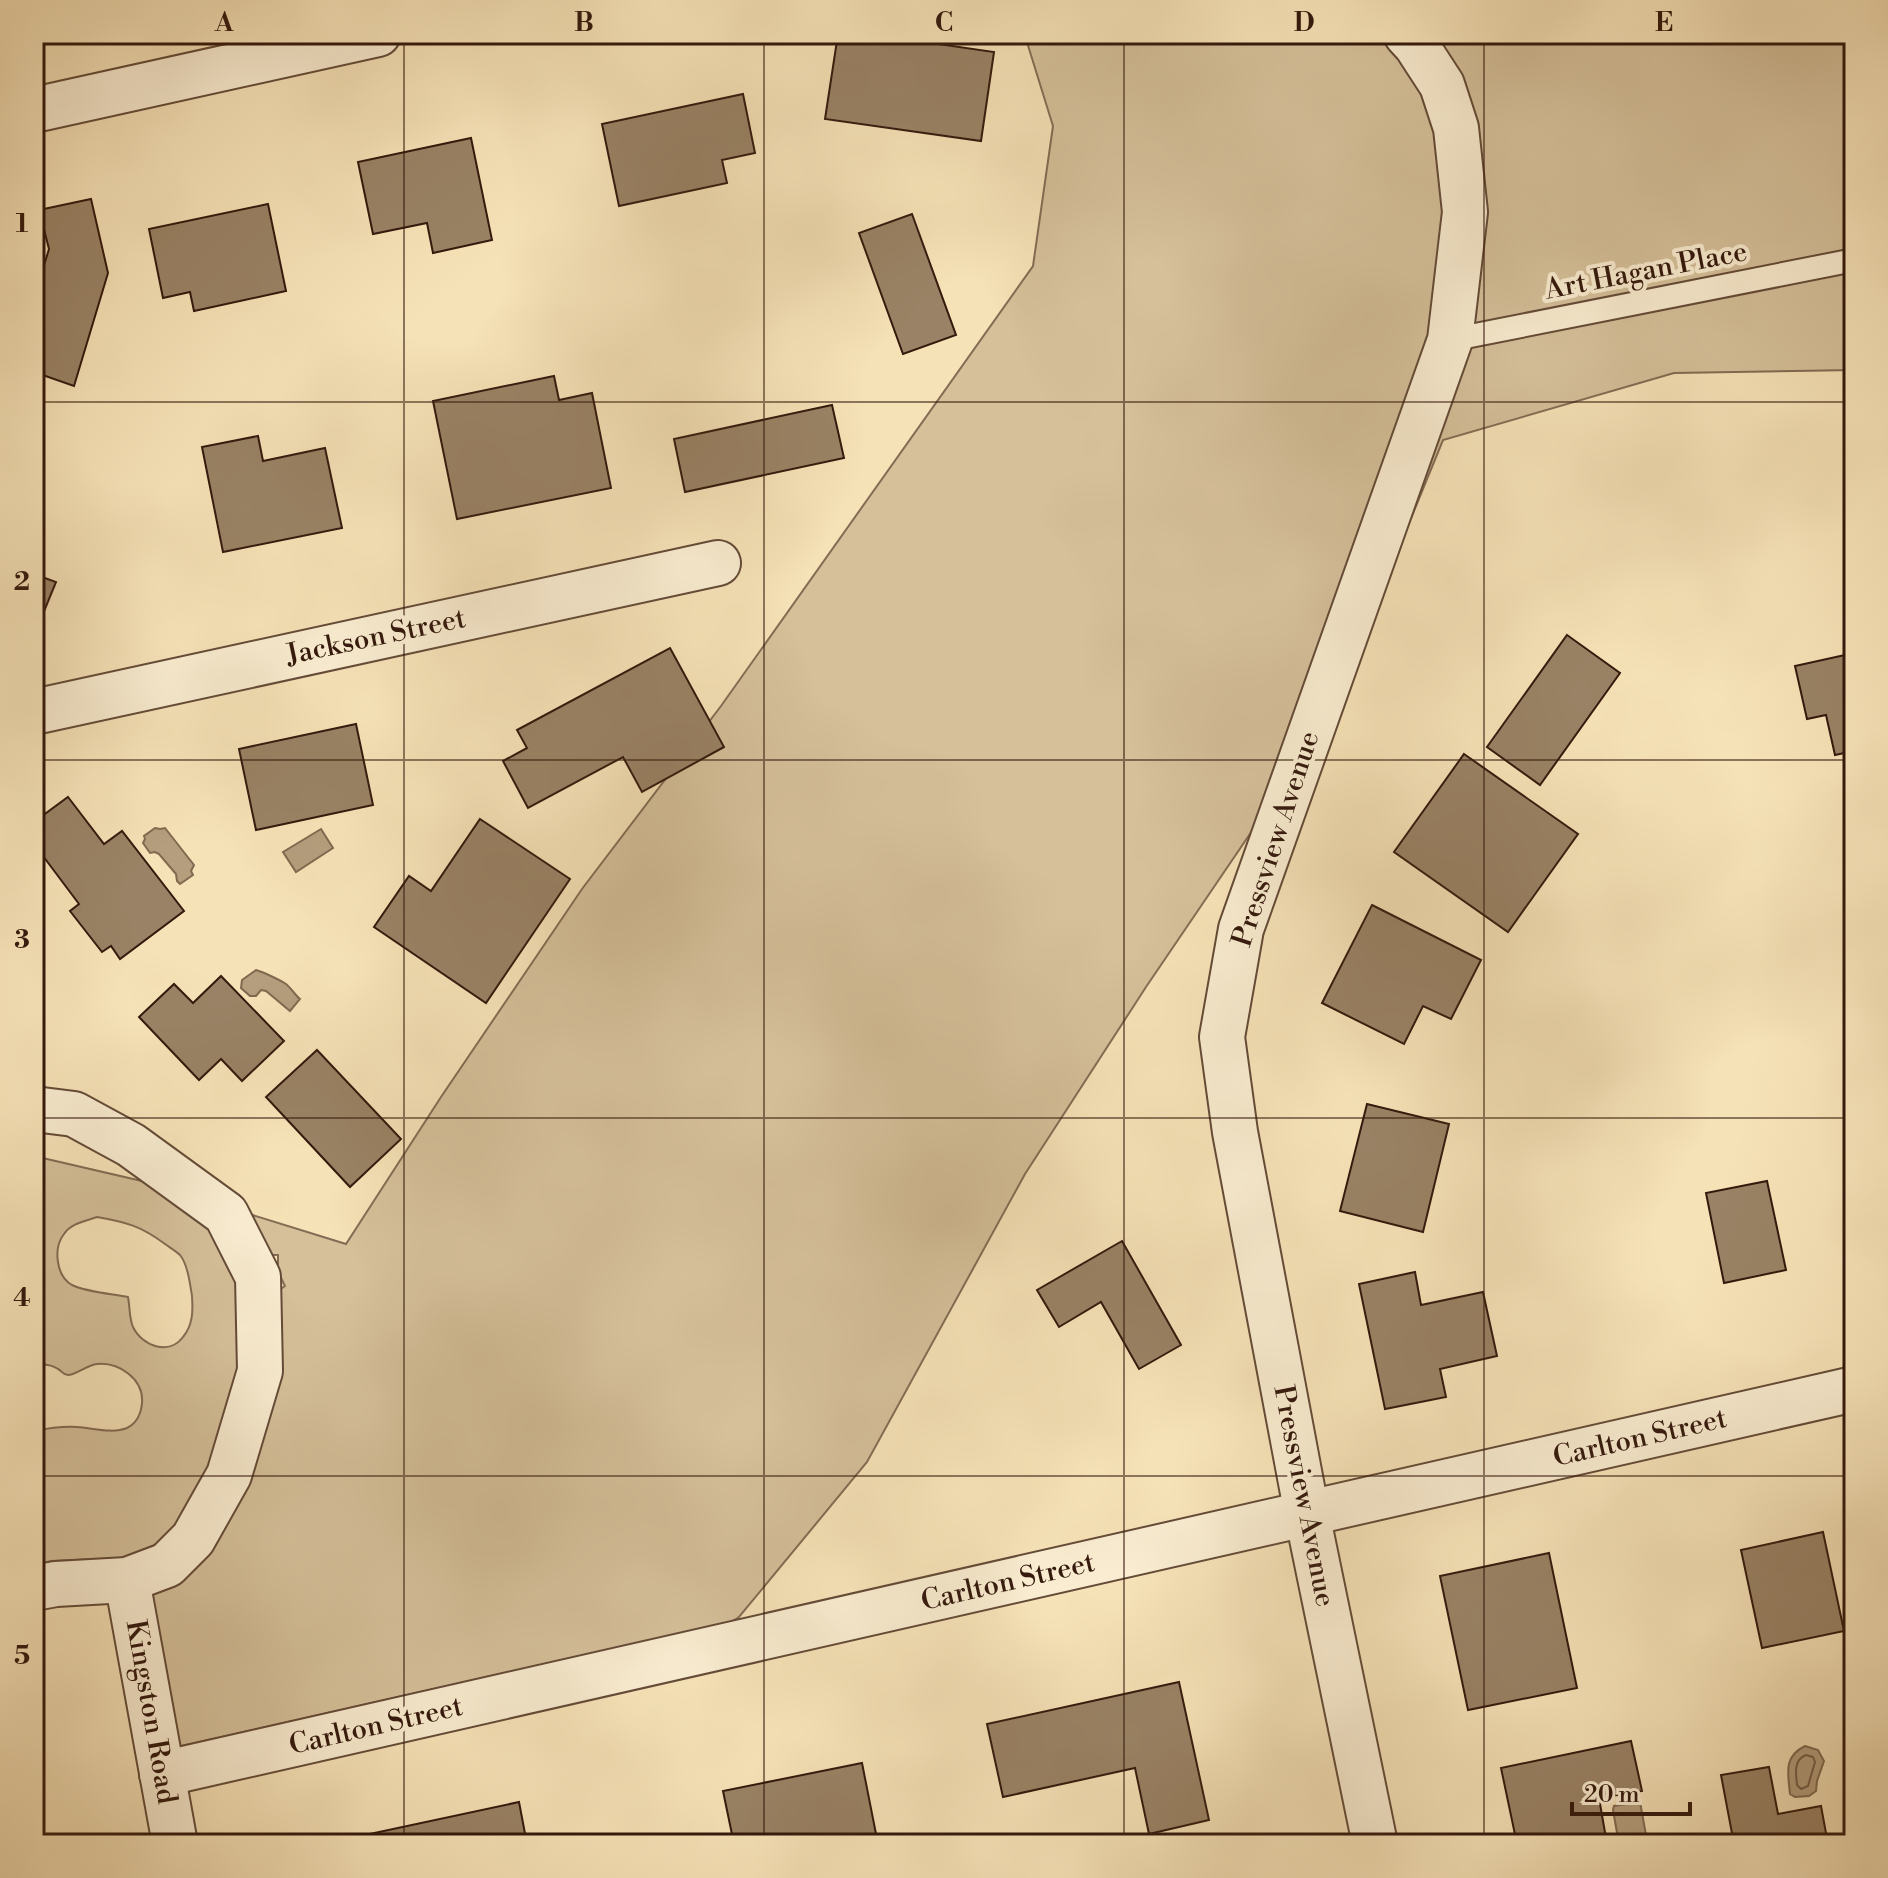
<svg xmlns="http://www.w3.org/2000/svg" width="1888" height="1878" font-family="'Libre Bodoni',serif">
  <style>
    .green { fill: #d5c09a; stroke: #846c54; stroke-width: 2; fill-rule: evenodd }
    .water { fill: #b49e7d; stroke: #816950; stroke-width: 2 }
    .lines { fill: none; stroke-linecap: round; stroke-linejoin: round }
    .shore { stroke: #745c45; stroke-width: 2 }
    .building { fill: #998265; stroke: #34190d; stroke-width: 2 }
    .service-casing { stroke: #644b38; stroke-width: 26 }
    .minor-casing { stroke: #644b38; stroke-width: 48 }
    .service { stroke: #f9ecd0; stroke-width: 22 }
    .minor { stroke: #f9ecd0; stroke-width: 44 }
    .grid { fill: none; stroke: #34190d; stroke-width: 2; stroke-opacity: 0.55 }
    .labels { text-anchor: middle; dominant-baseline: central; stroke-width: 8; stroke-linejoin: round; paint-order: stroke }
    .street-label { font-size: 28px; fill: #34190d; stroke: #f9ecd0 }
    .neatline { fill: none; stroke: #34190d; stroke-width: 3 }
    .grid-label { font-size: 26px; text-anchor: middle; font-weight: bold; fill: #34190d }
  </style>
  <rect width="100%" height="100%" fill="#f6e2b7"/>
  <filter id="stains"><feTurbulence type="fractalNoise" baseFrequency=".0025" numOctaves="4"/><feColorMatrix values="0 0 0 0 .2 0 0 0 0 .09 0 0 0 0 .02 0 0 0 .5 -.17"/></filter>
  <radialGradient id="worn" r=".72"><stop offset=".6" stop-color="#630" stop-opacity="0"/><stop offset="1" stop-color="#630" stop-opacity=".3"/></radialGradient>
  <g class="green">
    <polygon points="1020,34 1376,34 1402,59 1424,95 1436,132 1445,211 1430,333 1256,825 1146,987 1025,1174 867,1462 739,1617 731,1622 177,1747 150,1595 180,1582 210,1551 278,1291 285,1286 278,1272 278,1255 270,1255 249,1214 346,1244 441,1097 582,889 721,706 1033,266 1053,126 1026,39"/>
    <polygon points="1436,34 1854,34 1854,370 1674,373 1443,440 1396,555 1469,349 1442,46 1444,43"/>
    <path d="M 34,1156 L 146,1182 L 211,1230 L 238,1282 L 240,1366 L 211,1464 L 177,1523 L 155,1545 L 122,1558 L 51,1561 L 34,1565 L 34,1431 C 49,1428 63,1426 77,1427 C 93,1428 112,1434 127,1428 C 137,1423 141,1414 142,1403 C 144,1379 119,1362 97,1364 C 87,1365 76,1375 68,1375 C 63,1375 62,1371 58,1369 C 51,1364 42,1364 34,1365 ZM 97,1217 C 126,1222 141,1226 165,1244 C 169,1247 176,1251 180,1255 C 188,1265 190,1284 192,1296 C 193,1311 193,1325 183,1337 C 169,1356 142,1346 133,1327 C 129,1318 130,1307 128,1297 C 113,1294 86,1292 72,1285 C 56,1276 53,1248 64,1234 C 71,1223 86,1221 97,1217 Z"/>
  </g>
  <g class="water">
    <polygon points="155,828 160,829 165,828 194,865 191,871 193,875 180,884 177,881 176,874 159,854 155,852 150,853 143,843 145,839 144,836"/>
    <polygon points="321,829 333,848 296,872 283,852"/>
    <path d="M 256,970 C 263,972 280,980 286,984 C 291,988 295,995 300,999 L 290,1011 L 266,991 L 261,990 L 256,996 L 250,996 L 241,988 L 242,980 Z"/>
    <path d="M 1805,1746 L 1818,1750 L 1824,1761 L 1817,1781 L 1816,1791 L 1809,1796 L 1795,1797 L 1790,1794 C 1788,1773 1783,1757 1805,1746 Z"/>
    <polygon points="1640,1802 1646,1835 1646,1844 1619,1844 1613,1810 1614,1806"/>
  </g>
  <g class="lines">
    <path class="shore" d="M 1806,1755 L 1813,1757 L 1815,1762 L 1808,1786 L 1801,1789 L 1797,1785 C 1796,1774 1793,1760 1806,1755 Z"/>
  </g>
  <g class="building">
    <polygon points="838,34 869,34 994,52 981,141 825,119"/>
    <polygon points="743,94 755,153 722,160 727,183 619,206 602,124"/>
    <polygon points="471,138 492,240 433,253 427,223 373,234 358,162"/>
    <polygon points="91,199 108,273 74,386 34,372 34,298 49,249 39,210"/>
    <polygon points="268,204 286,291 194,311 190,292 163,298 149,229"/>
    <polygon points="912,214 956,335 903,354 859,233"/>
    <polygon points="554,376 559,400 592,393 611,488 457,519 433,401"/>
    <polygon points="832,405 844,458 685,492 674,439"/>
    <polygon points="258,436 263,461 325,448 342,528 223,552 202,447"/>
    <polygon points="34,574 56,582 36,631 34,631"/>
    <polygon points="1567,635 1620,673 1540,785 1487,747"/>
    <polygon points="670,648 724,747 642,792 623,757 528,808 503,761 527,748 517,730"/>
    <polygon points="1854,653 1854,751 1835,755 1826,715 1807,719 1795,666"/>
    <polygon points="356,724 373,805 256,830 239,749"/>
    <polygon points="1464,754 1578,834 1508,932 1394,852"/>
    <polygon points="68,797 104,844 122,831 184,911 120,959 111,946 102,952 70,911 79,904 34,844 34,822"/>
    <polygon points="480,819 570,879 486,1003 374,927 409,876 431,891"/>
    <polygon points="1372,905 1481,960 1451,1019 1423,1006 1404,1044 1322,1003"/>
    <polygon points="221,976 284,1041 242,1081 221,1059 199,1080 139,1017 174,984 193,1003"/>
    <polygon points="317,1050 401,1139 350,1187 266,1097"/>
    <polygon points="1367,1104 1449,1124 1423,1232 1340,1211"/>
    <polygon points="1767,1181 1786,1270 1724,1283 1706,1193"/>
    <polygon points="1122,1241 1181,1345 1139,1369 1101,1302 1059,1327 1037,1290"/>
    <polygon points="1415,1272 1421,1305 1483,1292 1497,1356 1440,1369 1446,1397 1385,1409 1359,1284"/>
    <polygon points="1823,1532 1844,1631 1762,1648 1741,1550"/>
    <polygon points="1549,1553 1577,1688 1468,1710 1440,1576"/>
    <polygon points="1179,1682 1209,1820 1149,1834 1135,1768 1003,1797 987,1724"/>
    <polygon points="1631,1741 1642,1791 1599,1798 1607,1844 1517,1844 1501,1768"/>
    <polygon points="862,1763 878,1844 734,1844 723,1791"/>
    <polygon points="1769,1767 1778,1814 1821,1806 1828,1844 1734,1844 1721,1775"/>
    <polygon points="519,1802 527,1844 323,1844"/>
  </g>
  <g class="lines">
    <g class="service-casing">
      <polyline id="service" points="1450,340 1854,260"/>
    </g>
    <g class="minor-casing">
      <g id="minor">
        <polyline points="34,110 378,34"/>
        <polyline points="34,712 718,563"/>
        <polyline points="34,1109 74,1114 131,1145 226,1214 258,1277 260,1371 229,1475 193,1539 167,1565 127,1580 56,1584 34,1588"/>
        <polyline points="127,1580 175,1844"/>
        <polyline points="162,1774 1854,1389"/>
        <polyline points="1375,1844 1307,1514 1235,1132 1222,1037 1241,929 1450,340 1465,212 1456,128 1442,85 1416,45 1406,34"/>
      </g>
    </g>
    <use href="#service" class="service"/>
    <use href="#minor" class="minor"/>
  </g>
  <path class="grid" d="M 404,34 L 404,1844M 764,34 L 764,1844M 1124,34 L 1124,1844M 1484,34 L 1484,1844M 34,402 L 1854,402M 34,760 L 1854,760M 34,1118 L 1854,1118M 34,1476 L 1854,1476"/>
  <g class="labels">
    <g class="street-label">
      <text transform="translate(1646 271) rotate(-11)">Art Hagan Place</text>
      <text transform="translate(376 637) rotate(-12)">Jackson Street</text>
      <text transform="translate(1276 839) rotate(-72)">Pressview Avenue</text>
      <text transform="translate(1640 1438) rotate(-13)">Carlton Street</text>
      <text transform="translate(1304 1496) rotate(79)">Pressview Avenue</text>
      <text transform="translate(1008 1582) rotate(-13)">Carlton Street</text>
      <text transform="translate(151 1712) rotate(80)">Kingston Road</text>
      <text transform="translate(376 1726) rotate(-13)">Carlton Street</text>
    </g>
  </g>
  <rect width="1888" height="1878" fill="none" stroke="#f6e2b7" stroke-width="88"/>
  <path d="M1572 1802v12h118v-12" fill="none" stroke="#34190d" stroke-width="4"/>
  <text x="1584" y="1802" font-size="24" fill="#34190d" stroke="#f9ecd0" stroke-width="6" paint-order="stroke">20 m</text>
  <rect x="44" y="44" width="1800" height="1790" class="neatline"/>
  <g class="grid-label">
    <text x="224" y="31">A</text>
    <text x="584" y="31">B</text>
    <text x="944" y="31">C</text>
    <text x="1304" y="31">D</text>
    <text x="1664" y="31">E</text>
    <text x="22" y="232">1</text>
    <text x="22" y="590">2</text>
    <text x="22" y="948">3</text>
    <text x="22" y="1306">4</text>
    <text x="22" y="1664">5</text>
  </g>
  <rect width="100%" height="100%" filter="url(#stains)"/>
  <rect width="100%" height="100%" fill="url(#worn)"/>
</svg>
